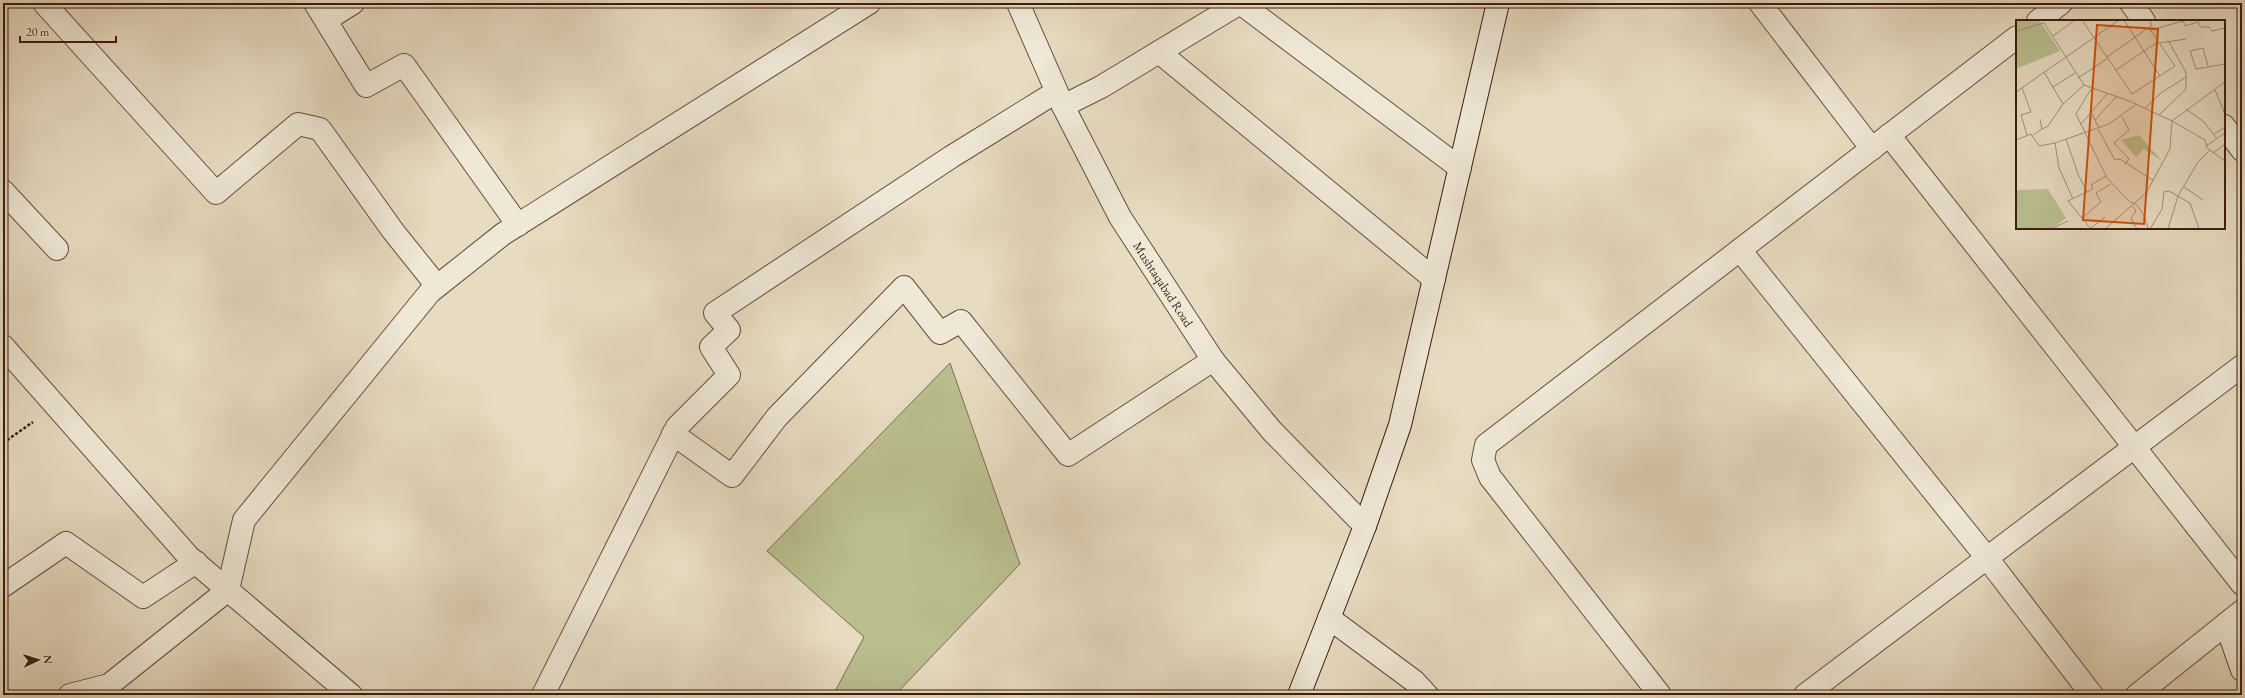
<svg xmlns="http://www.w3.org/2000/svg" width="2245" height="698" font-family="'EB Garamond',serif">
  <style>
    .green { fill: #babe8f; stroke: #7b6d4e }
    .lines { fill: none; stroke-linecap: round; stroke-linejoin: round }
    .street-casing { stroke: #674c3b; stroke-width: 24 }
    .secondary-casing { stroke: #3c1c0e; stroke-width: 24 }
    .path { stroke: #3c1c0e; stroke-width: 2.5; stroke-dasharray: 3 2; stroke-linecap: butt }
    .street { stroke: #efe8d7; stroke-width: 22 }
    .secondary { stroke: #efe8d7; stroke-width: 22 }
    .labels { text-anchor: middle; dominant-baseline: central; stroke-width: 4; stroke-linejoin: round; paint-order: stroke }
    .street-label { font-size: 13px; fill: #3c1c0e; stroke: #efe8d7 }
    .inset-road { fill: none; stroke: #a38f79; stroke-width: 1 }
    .view { fill: #ce500c; fill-opacity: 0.15; stroke: #ce500c; stroke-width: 2 }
    .inset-edge { fill: none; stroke: #3c1c0e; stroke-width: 2 }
  </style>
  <rect width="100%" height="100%" fill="#e7dbc1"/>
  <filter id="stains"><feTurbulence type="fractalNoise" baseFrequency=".005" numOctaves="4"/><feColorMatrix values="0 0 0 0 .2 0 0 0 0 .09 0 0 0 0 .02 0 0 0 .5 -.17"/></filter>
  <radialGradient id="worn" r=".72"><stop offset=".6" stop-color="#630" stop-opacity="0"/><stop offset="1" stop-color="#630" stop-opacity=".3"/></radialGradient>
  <polygon class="green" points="950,363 1020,564 895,695 833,695 864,637 767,551"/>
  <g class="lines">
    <g class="street-casing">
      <g id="street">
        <polyline points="44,3 216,193 298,124 320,129 393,231 437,286"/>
        <polyline points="315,3 366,86 404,65 518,225"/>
        <path id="s1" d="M 1018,3 L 1063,106 L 1120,217 L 1213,360 L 1272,431 L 1365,526"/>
        <polyline points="1240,3 1460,168"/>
        <polyline points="1760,3 1872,149"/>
        <polyline points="2131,3 2144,21"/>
        <polyline points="326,20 353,3"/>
        <polyline points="2038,21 2061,3"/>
        <polyline points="1159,52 1434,279"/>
        <polyline points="1063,106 1101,87 1240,3"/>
        <polyline points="2224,126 2242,150"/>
        <polyline points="1889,135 2242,584"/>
        <polyline points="3,191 57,249"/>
        <polyline points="1740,250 1987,558 2092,695"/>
        <polyline points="3,346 189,557 351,695"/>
        <polyline points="673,434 732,476 777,417 904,287 940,333 961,321 1068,455 1213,360"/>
        <polyline points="3,586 66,543 143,597 196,562"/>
        <polyline points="1329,618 1414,681 1427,695"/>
        <polyline points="2226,624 2242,670"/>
        <polyline points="70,695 109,685 228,590 244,520 430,292 503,234 869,3"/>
        <polyline points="543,695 677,427 729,375 711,347 729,330 715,313 951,157 1056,92"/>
        <polyline points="1660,695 1490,477 1483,460 1486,445 2017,37"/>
        <polyline points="1805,695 2242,366"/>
        <polyline points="2137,695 2242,611"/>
      </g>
    </g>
    <g class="secondary-casing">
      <polyline id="secondary" points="1299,695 1365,526 1400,425 1498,3"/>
    </g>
    <polyline class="path" points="3,443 33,422"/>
    <use href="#street" class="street"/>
    <use href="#secondary" class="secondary"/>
  </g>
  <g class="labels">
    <g class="street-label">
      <text stroke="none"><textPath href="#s1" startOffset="317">Mushtaqabad Road</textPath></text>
    </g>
  </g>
  <g transform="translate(2016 20)">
    <rect width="209" height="209" fill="#e7dbc1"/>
    <path d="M 0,0 L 23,0 L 44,31 L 0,49 ZM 123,115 L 145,140 L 128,129 L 120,137 L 105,120 ZM 32,169 L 50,198 L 36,209 L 0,209 L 0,170 Z" fill="#babe8f"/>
    <path class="inset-road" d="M 66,0 L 116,74 L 159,46 L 133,8M 108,0 L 144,56M 167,0 L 169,6 L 182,2 L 185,7 L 193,7 L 196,11 L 209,8M 135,10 L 167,1M 0,11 L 28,3 L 68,65 L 113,81 L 156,101 L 189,120 L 191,128 L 209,141M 37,16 L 59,0M 144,23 L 170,19M 91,37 L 136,5 L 133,0M 192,46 L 187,28 L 174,31 L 180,49 L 209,44M 100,50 L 143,21M 28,52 L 47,84M 62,58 L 92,38M 37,67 L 59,53M 6,68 L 15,92 L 5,95 L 11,115M 75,69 L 60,94 L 91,158 L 114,182 L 120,184 L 128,195 L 132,209M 199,70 L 209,94M 0,72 L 103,0M 129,88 L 145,73 L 170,57M 170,89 L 188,102 L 201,119M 75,92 L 83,108M 143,95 L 170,69 L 170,52 L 153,22M 106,97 L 113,110 L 98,123 L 113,139 L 109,144M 79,100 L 100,77M 65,104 L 91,74M 26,109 L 32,106 L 47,84 L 68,65M 82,109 L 99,140 L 104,139 L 138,161M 198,114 L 209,107M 17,115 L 26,109 L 24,99M 50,119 L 62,154 L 71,172M 0,120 L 15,114 L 23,126 L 39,123 L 93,104 L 121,84M 39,123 L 43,148 L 57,179M 190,126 L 209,113M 197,133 L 209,124M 168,167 L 187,180M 117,186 L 120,191 L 115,198 L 121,209M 66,198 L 85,182 L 80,173 L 95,164M 75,208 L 89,197M 35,209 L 52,201M 75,209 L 52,181 L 77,169 L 75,165 L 90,156M 89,209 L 130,173 L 154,129 L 156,101 L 209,62M 134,209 L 146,189 L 148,172 L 153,171 L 174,183 L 183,209M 152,209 L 162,176 L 182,142 L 194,130"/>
    <path class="view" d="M 81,5 L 142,9 L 128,204 L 67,200 Z"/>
    <rect width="209" height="209" class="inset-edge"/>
  </g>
  <rect width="2245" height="698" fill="none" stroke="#e7dbc1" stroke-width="16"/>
  <rect x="4" y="4" width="2237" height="690" fill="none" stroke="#3c1c0e" stroke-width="2"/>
  <rect x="8" y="8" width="2229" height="682" fill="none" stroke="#3c1c0e"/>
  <g transform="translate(38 660) rotate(86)" stroke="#efe8d7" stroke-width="3" paint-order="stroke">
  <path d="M0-3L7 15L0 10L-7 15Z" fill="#3c1c0e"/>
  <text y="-6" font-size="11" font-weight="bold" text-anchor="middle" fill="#3c1c0e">N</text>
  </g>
  <path d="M20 36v6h96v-6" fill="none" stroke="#3c1c0e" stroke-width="2"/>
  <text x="26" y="36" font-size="12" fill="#3c1c0e" stroke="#efe8d7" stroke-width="3" paint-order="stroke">20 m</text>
  <rect width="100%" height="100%" filter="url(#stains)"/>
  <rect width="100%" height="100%" fill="url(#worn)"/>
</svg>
